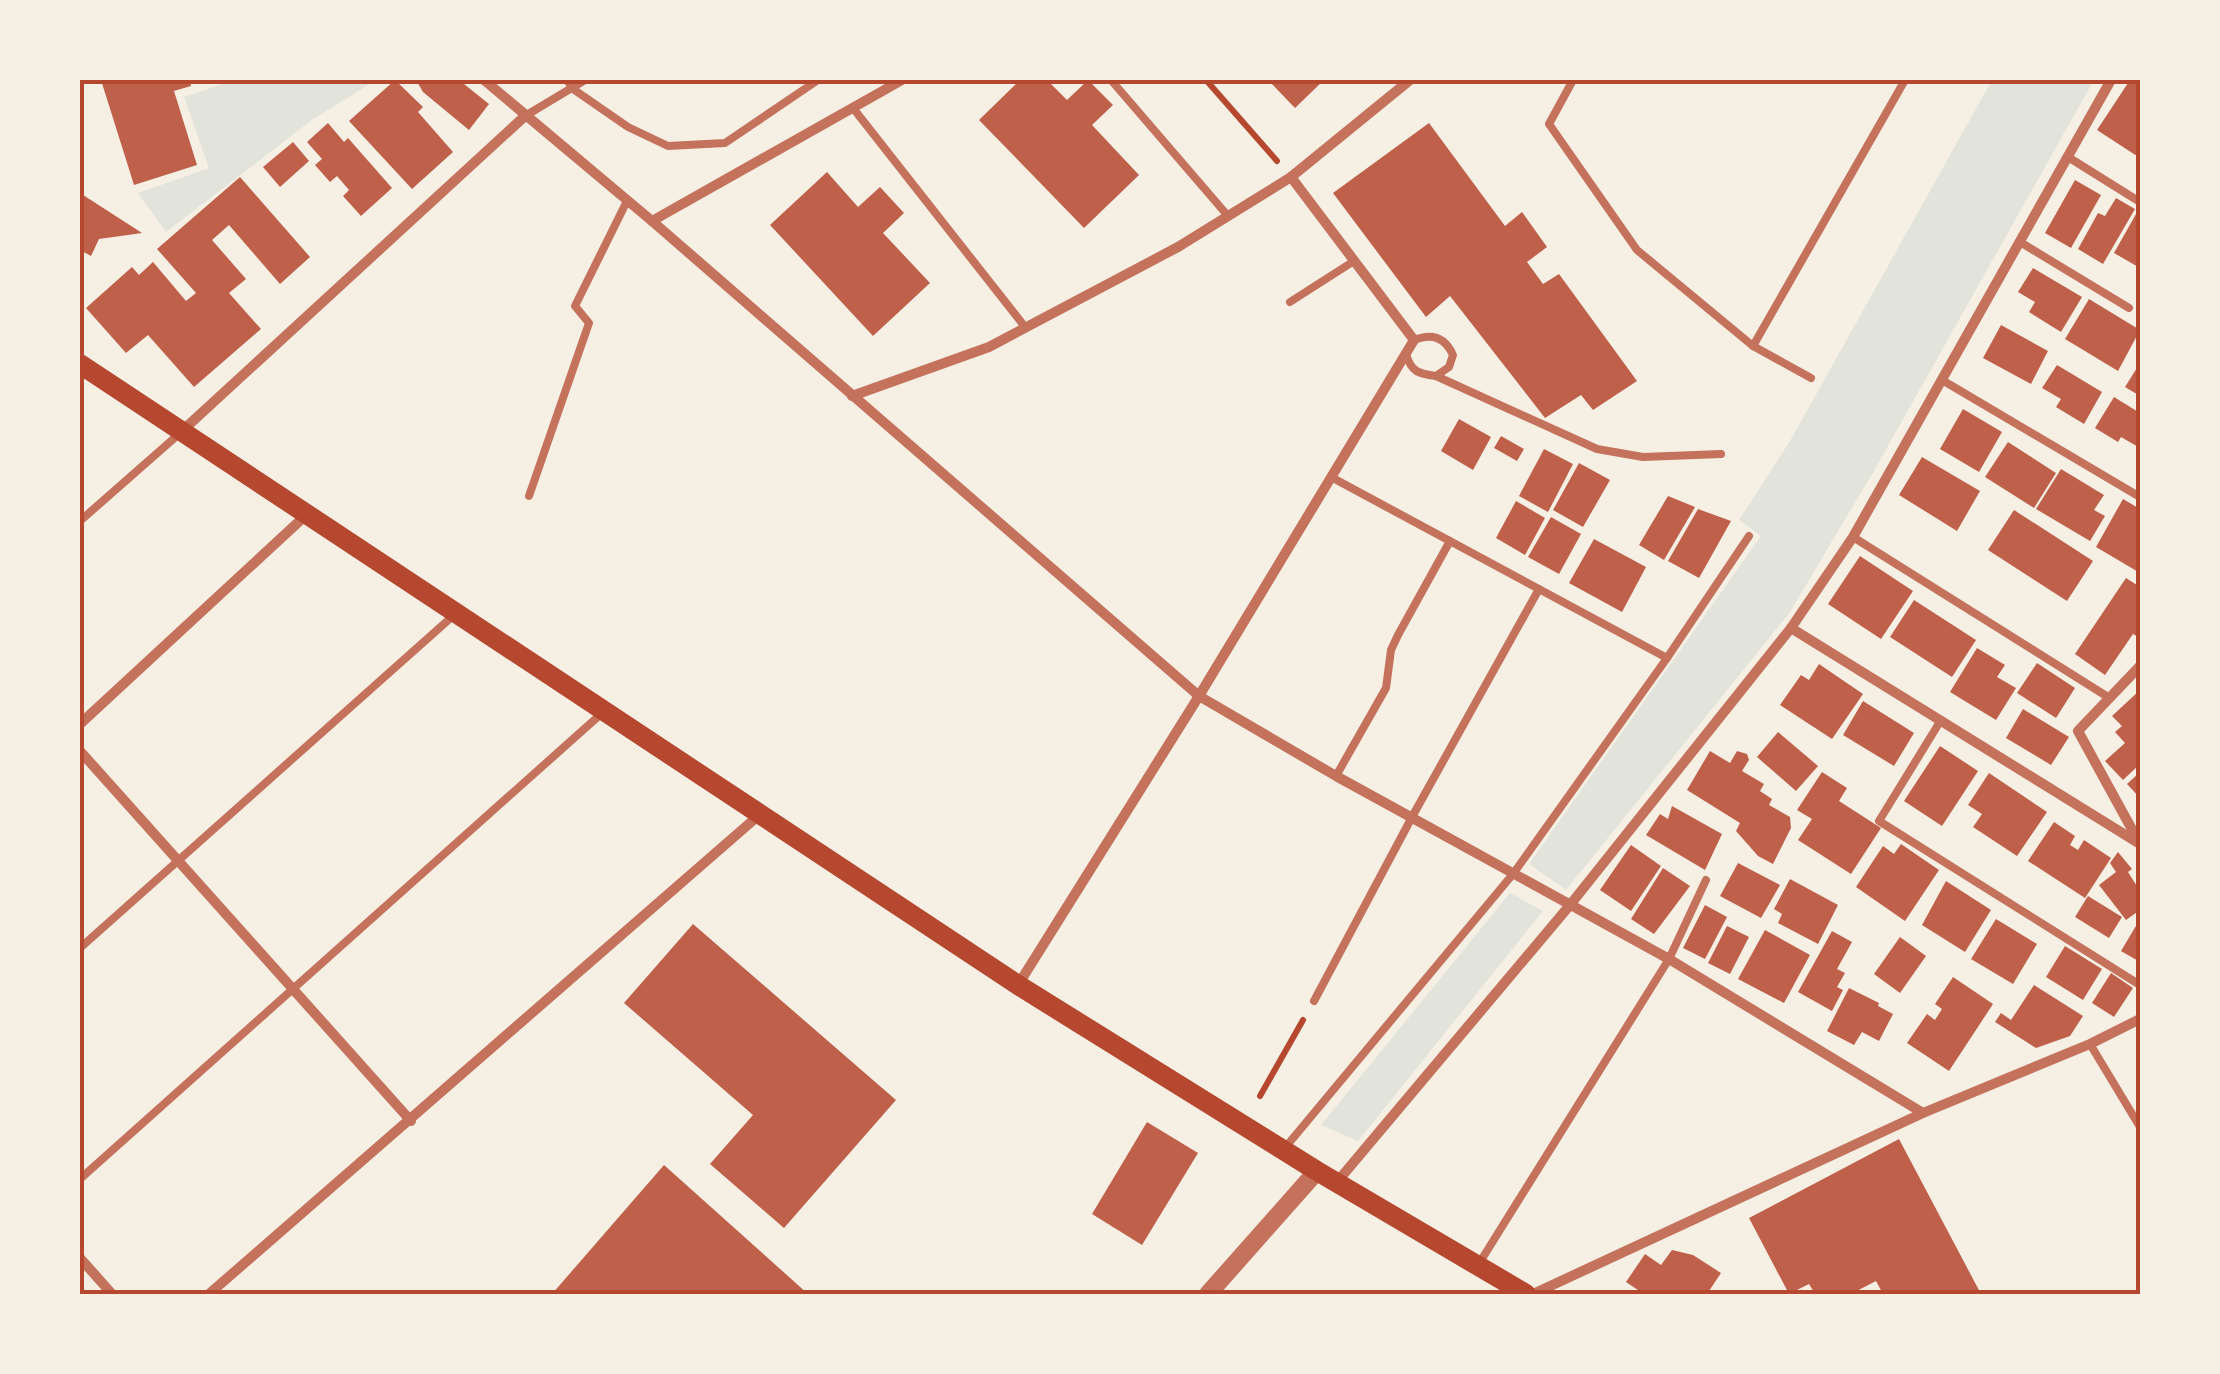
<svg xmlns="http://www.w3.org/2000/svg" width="2220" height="1374" font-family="Barlow,sans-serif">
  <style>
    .green { fill: #e2e4dc }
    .building { fill: #bf614a }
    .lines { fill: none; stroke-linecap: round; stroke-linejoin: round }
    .path { stroke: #b5482f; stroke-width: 6 }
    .service { stroke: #c5725c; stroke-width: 8 }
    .minor { stroke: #c5725c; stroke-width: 10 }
    .tertiary { stroke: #c5725c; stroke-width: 18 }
    .secondary { stroke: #b5482f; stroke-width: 20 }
    .neatline { fill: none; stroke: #b5482f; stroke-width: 4 }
  </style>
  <rect width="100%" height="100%" fill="#f6efe4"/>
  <g class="green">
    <polygon points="234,80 376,80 312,120 166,232 138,193 209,168 184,97"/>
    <polygon points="1992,80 2094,80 1875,469 1790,612 1566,890 1529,864 1761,536 1739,520 1790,441"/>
    <polygon points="1510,893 1543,911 1358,1141 1321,1125"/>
  </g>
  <g class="building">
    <polygon points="101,80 190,80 191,86 174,91 197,165 134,185"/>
    <polygon points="395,80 423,107 418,112 453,152 412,189 349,121"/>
    <polygon points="416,80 459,80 489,104 469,130 423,92"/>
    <polygon points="1020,80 1047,80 1067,100 1088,80 1113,105 1092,125 1139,175 1084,228 979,120"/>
    <polygon points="1268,80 1324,80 1295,108"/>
    <polygon points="2130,80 2140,83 2140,158 2097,130"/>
    <polygon points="328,123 344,142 348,138 392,188 361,216 343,196 349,190 337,176 330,182 315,165 322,159 307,142"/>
    <polygon points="1429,123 1505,226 1522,212 1547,247 1527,262 1543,284 1559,274 1637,381 1593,410 1581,395 1545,418 1450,296 1426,317 1333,193"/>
    <polygon points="293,142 309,161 280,187 263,167"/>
    <polygon points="827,172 858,207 880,187 904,213 883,233 930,283 873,336 770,225"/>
    <polygon points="240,177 310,257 280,284 229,225 212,240 246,279 229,293 261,329 194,387 148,335 126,353 86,308 132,267 139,275 153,262 186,301 196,293 157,249"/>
    <polygon points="2075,180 2101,195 2071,248 2045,233"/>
    <polygon points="80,193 142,233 99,239 91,256 80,250"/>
    <polygon points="2116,198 2135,209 2103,264 2078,249 2098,213 2105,216"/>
    <polygon points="2136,214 2140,216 2140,268 2114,253"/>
    <polygon points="2033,268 2082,297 2061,332 2029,312 2035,302 2018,292"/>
    <polygon points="2089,299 2140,330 2118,371 2065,339"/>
    <polygon points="2001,325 2048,351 2031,384 1983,358"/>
    <polygon points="2140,363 2140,396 2125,387"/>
    <polygon points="2057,365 2102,392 2084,424 2056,407 2061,399 2042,388"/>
    <polygon points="2114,397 2140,413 2140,448 2121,437 2118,442 2095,428"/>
    <polygon points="1963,409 2002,432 1979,472 1940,449"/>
    <polygon points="1459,419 1491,437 1473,470 1441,451"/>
    <polygon points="1501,436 1524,449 1517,461 1494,448"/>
    <polygon points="2008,442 2056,473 2034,508 1985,477"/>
    <polygon points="1544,449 1573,464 1548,512 1519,496"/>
    <polygon points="1922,457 1980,491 1957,531 1899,495"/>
    <polygon points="1579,463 1610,480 1583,527 1553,510"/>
    <polygon points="2061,469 2104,495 2094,510 2105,516 2090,541 2036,509"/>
    <polygon points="1668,496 1695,507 1664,560 1639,545"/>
    <polygon points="2123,499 2140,509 2140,573 2096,547"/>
    <polygon points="1516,501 1545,518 1525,555 1496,538"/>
    <polygon points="1698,509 1731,521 1699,578 1668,561"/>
    <polygon points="2014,510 2093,561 2067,601 1988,550"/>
    <polygon points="1551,517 1581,534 1559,574 1528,557"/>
    <polygon points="1594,539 1646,567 1622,612 1569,583"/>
    <polygon points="1860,556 1913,591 1881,639 1828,604"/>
    <polygon points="2126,578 2140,587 2140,638 2133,634 2105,675 2075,654"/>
    <polygon points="1914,600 1976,640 1952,677 1890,637"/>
    <polygon points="1977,648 2005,665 1997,677 2016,688 1996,720 1950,692"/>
    <polygon points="2037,663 2075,688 2056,718 2017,693"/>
    <polygon points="1819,664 1863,694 1832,739 1780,705 1801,675 1809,680"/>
    <polygon points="2140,690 2140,764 2123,780 2105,761 2125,743 2115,732 2122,726 2112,716"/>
    <polygon points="1863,701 1914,733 1894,766 1843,735"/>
    <polygon points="2023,709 2069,737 2051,765 2006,738"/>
    <polygon points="1778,732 1818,766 1796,791 1757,757"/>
    <polygon points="1940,746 1978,771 1942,826 1904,801"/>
    <polygon points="1710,751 1730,763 1737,751 1747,754 1749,760 1742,771 1764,784 1760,791 1772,799 1769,805 1790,817 1791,828 1773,864 1758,856 1736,831 1740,823 1687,790"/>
    <polygon points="1822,772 1847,788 1839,801 1881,828 1851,874 1798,840 1812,819 1797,810"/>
    <polygon points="2140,772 2140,798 2127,784"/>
    <polygon points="1989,773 2047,812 2017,856 1973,827 1982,814 1968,805"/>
    <polygon points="1672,806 1722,834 1705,870 1646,835 1660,814 1668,819"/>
    <polygon points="2054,822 2075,836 2070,845 2078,850 2084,840 2111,858 2085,898 2028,861"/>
    <polygon points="1901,844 1939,870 1905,921 1856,887 1883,846 1894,854"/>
    <polygon points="1631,845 1661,866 1631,911 1600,890"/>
    <polygon points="2118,852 2132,869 2128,872 2140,891 2140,910 2126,920 2099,885 2116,872 2110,863"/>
    <polygon points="1738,863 1780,885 1761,918 1720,896"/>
    <polygon points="1663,868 1690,886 1654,934 1631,919"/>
    <polygon points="1790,879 1838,905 1818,944 1778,923 1782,914 1774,909"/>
    <polygon points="1946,881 1991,910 1965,952 1922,925"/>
    <polygon points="2088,896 2122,917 2109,938 2075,917"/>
    <polygon points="1705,905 1727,917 1705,959 1683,948"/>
    <polygon points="1996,919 2037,944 2013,984 1971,959"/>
    <polygon points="2140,919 2140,962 2121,951"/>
    <polygon points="693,924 896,1100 784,1228 710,1164 753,1115 624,1003"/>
    <polygon points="1727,926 1749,937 1730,974 1708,963"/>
    <polygon points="1765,930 1810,955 1784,1003 1738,979"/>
    <polygon points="1832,931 1852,942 1837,969 1845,973 1837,987 1843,990 1832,1011 1798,992"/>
    <polygon points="1900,937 1926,956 1900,993 1874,974"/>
    <polygon points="2065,946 2102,969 2083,1000 2046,977"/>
    <polygon points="2111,973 2133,988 2114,1017 2092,1003"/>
    <polygon points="1953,977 1993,1004 1949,1071 1907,1043 1927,1014 1935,1020 1942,1009 1935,1004"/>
    <polygon points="2034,985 2083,1016 2070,1036 2036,1048 1995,1022 2001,1013 2011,1020"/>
    <polygon points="1849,988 1879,1003 1878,1006 1893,1014 1879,1041 1862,1032 1854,1045 1827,1031"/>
    <polygon points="1147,1122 1198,1153 1142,1245 1092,1214"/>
    <polygon points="1899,1139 1981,1294 1883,1294 1876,1281 1851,1294 1815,1294 1809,1284 1789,1294 1749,1218"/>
    <polygon points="664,1165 808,1294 552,1294"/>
    <polygon points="1672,1250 1693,1255 1721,1273 1707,1294 1644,1294 1626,1282 1645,1254 1661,1265"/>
  </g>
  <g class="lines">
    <g class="path">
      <polyline points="1206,80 1277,161"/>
      <polyline points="1260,1096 1303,1020"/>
    </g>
    <g class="service">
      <polyline points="567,80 573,89 628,127 668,146 725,143 818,80"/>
      <polyline points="1111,80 1228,216"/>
      <polyline points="1573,80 1549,124 1637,250 1753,346 1811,378"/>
      <polyline points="853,108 1025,327"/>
      <polyline points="525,116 585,80"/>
      <polyline points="2068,157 2140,202"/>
      <polyline points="2020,242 2129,308"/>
      <polyline points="1290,302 1354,261"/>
      <path d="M 1414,340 C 1432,333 1445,337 1453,355 L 1449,367 L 1436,376"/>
      <polyline points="1753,346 1905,80"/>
      <path d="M 1406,354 C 1411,372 1419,374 1436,376 L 1597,449 L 1643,457 L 1721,454"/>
      <polyline points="1942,380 2140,497"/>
      <polyline points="1331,477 1667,658"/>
      <polyline points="529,496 589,323 575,306 627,201"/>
      <polyline points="80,521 179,434"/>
      <polyline points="1853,537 2108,697"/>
      <polyline points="1941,720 1879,821 2140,985"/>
      <polyline points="1336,776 1386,688 1391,650 1398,635 1450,541"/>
      <polyline points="80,948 454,615"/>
      <polyline points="1314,1001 1412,817 1539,589"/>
      <polyline points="2090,1044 2140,1127"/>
      <polyline points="1284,1149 1513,874 1667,658 1749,536"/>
      <polyline points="80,1179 601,714"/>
      <polyline points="1480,1262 1669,959 1706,880"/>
    </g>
    <g class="minor">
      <polyline points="484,80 652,221 1199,696 1336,776 1669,959 1923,1113"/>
      <polyline points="652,221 902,80"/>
      <polyline points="852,396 989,347 1178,247 1291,177 1410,80"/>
      <polyline points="182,431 525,116"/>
      <polyline points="1791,628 2140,844"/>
      <polyline points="80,724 305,516"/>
      <polyline points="80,751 411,1121"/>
      <polyline points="2140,844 2078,731 2140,666"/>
      <polyline points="1018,985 1199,696 1414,340 1291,177"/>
      <polyline points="1337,1182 1570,905 1791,628 1853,537 2111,80"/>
      <polyline points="80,1258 112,1294"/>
      <polyline points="209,1294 758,816"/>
      <polyline points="1533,1294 1923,1113 2090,1044 2140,1019"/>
    </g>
    <polyline class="tertiary" points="1208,1294 1317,1171"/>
    <polyline class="secondary" points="80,364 1018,985 1317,1171 1526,1294"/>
  </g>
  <rect width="2220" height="1374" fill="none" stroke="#f6efe4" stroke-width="165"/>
  <rect x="82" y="82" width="2056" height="1210" class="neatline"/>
</svg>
